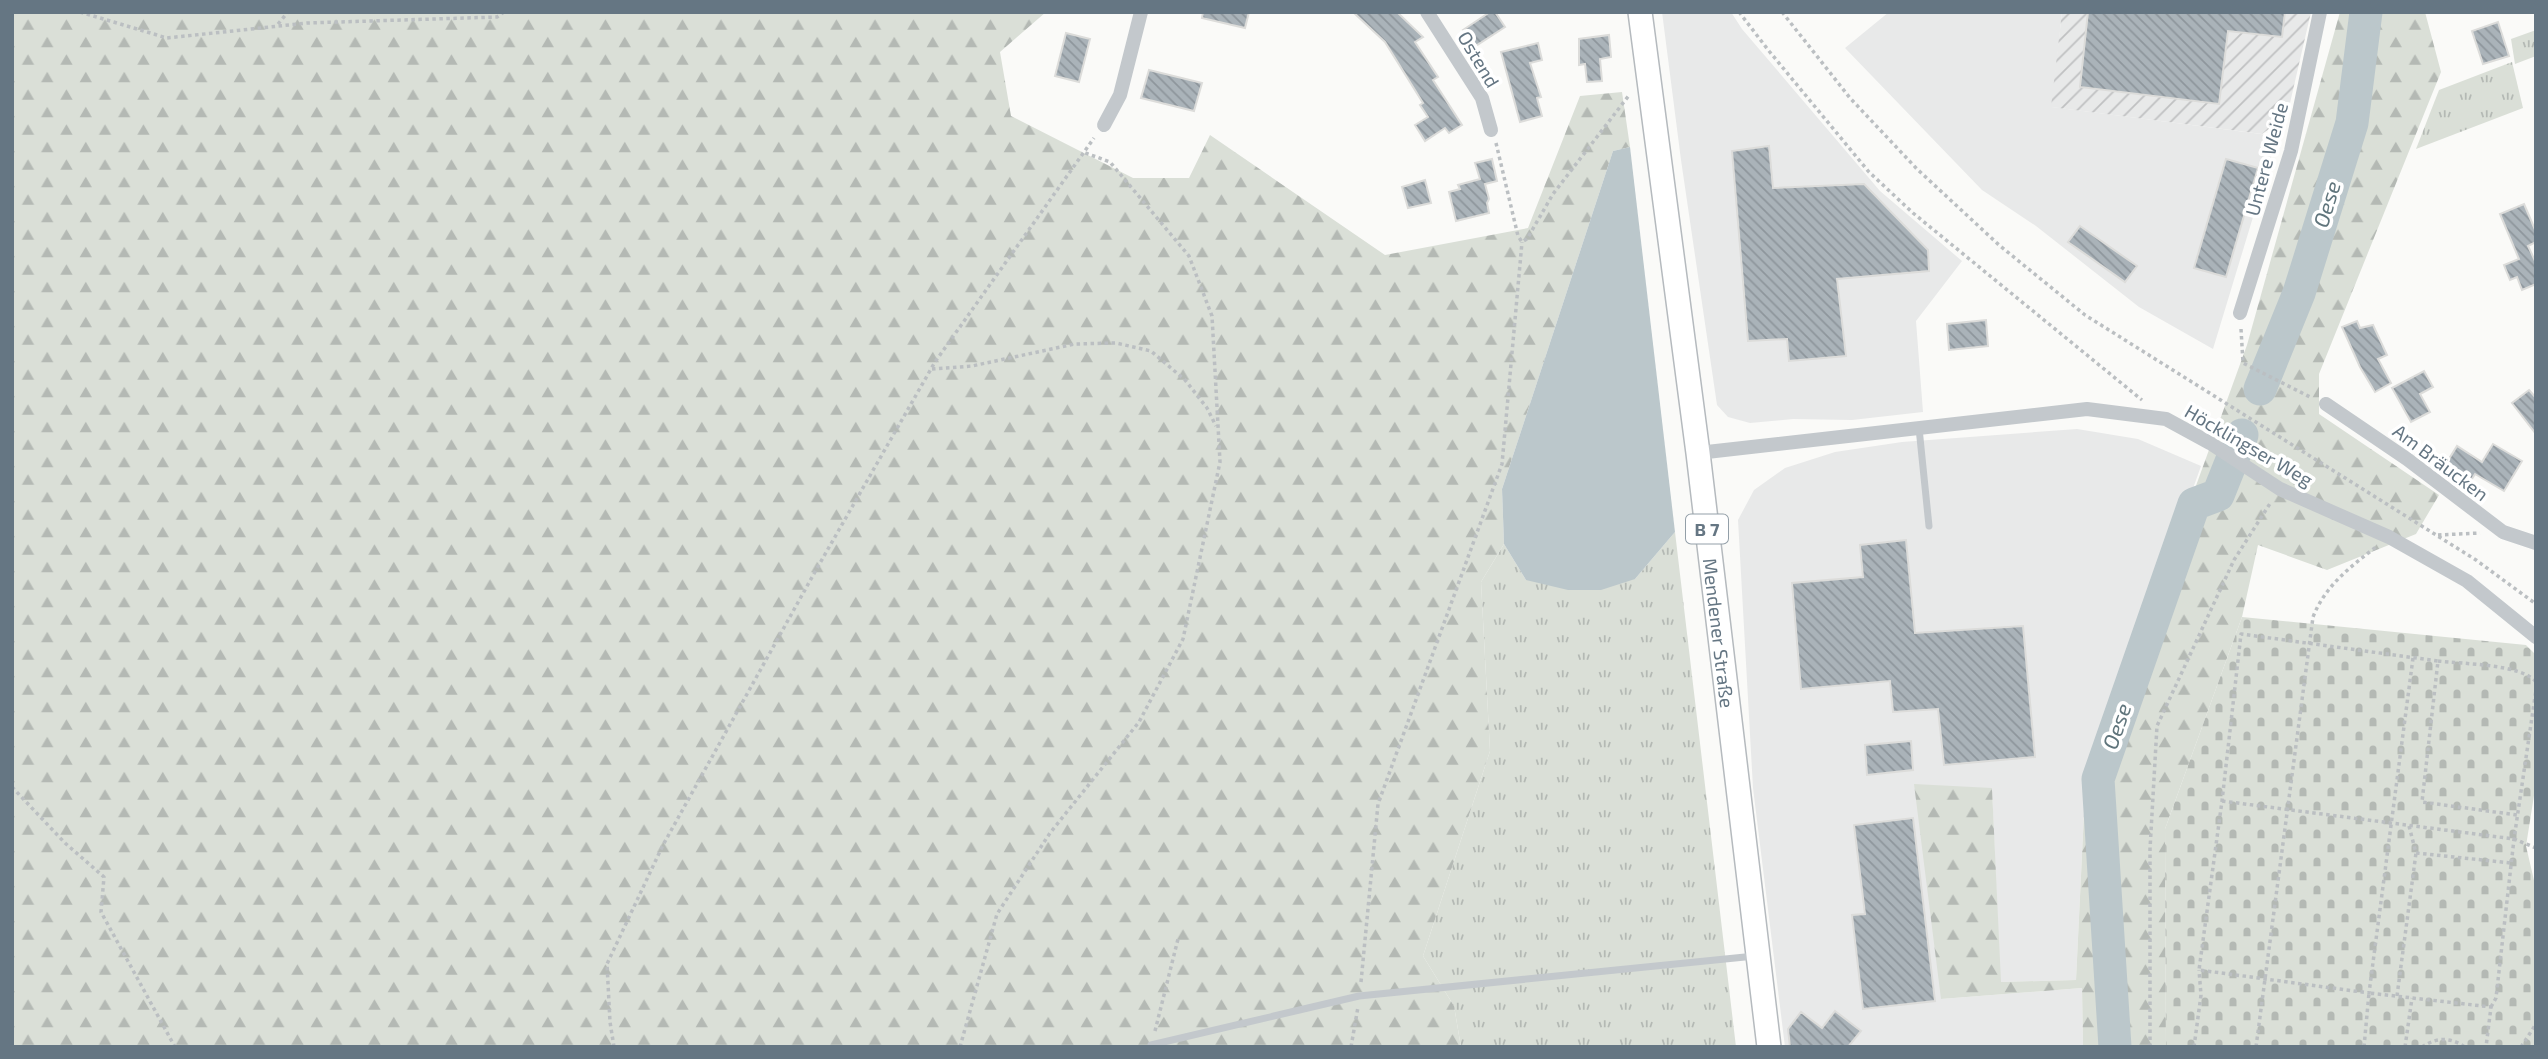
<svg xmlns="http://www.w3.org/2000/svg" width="2548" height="1059" font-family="'Exo 2',sans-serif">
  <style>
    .built { fill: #e8e9e9 }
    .industrial { fill: url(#industrial-furrows) }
    .grass { fill: url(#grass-tufts) }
    .forest { fill: url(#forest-firs) }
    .cemetery { fill: url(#cemetery-stones) }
    .water { fill: #bbc7cb }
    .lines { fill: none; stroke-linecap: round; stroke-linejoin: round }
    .river { stroke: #bbc7cb; stroke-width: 33 }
    .building { fill: url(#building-back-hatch); stroke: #dcdcda; stroke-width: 2 }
    .primary-casing { stroke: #b5babe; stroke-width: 26 }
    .path { stroke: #bbbfc2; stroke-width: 3.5; stroke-dasharray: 3.5 3.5; stroke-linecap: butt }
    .service { stroke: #c3c8cc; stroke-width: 7 }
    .minor { stroke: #c3c8cc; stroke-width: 14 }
    .primary { stroke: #fff; stroke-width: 23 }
    .labels { text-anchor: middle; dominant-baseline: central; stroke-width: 7; stroke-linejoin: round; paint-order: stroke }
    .shield { fill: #fff; stroke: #939fa8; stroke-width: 2 }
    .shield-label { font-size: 18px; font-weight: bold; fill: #657683 }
    .street-label { font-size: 19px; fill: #657683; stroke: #fff }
    .water-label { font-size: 21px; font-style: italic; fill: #60757c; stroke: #fff }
  </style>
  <defs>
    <pattern id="industrial-furrows" width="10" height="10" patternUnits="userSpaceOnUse" patternTransform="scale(1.75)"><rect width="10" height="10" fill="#e8e9e9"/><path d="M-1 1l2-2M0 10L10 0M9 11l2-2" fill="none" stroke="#c0c1c2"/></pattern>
    <pattern id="grass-tufts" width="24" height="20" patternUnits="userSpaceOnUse" patternTransform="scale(1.75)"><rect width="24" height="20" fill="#dadfd7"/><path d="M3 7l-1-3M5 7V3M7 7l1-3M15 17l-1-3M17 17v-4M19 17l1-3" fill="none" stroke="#b4b9b4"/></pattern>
    <pattern id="forest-firs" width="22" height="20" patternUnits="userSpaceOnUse" patternTransform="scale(1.75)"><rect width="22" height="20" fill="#dadfd7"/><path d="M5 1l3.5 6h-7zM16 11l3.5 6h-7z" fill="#b4b9b4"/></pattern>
    <pattern id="cemetery-stones" width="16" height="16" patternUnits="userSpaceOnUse" patternTransform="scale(1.75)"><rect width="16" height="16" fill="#dadfd7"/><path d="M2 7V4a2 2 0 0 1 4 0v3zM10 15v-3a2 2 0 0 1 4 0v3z" fill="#b4b9b4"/></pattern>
    <pattern id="building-back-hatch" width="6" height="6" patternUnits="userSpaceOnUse" patternTransform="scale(1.75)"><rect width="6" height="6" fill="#aab3b9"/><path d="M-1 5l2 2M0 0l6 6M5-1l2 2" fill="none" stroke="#8e969c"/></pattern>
  </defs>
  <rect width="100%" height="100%" fill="#fafaf8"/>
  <g class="built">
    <polygon points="1662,12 1731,12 1742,29 1880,191 1962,261 1916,321 1923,412 1852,420 1793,419 1750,423 1728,417 1717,405 1681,160"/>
    <polygon points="1889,12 2062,12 2052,107 2261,134 2277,138 2213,349 2139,307 2036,226 1982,190 1845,48"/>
    <polygon points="2077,429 2138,439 2201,466 2085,792 2076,980 2000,982 1992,788 1941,999 2082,988 2083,1047 1785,1047 1753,788 1738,520 1754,490 1785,468 1835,452 1902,442"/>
  </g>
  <polygon class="industrial" points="2062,12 2311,12 2287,116 2262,134 2051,107"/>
  <g class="grass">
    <polygon points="2536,30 2536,56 2515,64 2511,39"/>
    <polygon points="2512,62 2523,108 2416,149 2439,90"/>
    <polygon points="1675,532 1736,1047 1461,1047 1454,1006 1423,956 1490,751 1481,582 1504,544 1526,580 1635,579"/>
  </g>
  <g class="forest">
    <polygon points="12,12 1046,12 1000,52 1011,116 1133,178 1189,178 1210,135 1385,255 1528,228 1580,96 1622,92 1630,147 1613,151 1502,489 1504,544 1481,582 1490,751 1423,956 1454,1006 1461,1047 12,1047"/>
    <polygon points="2340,12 2425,12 2441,72 2319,374 2319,414 2439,495 2416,534 2327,570 2258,545 2242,617 2165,829 2166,1047 2083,1047 2082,988 1941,999 1914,784 1992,788 2001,982 2076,980 2085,792 2247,345"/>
  </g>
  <polygon class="cemetery" points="2242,617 2526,645 2536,655 2536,783 2526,846 2536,889 2536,1047 2166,1047 2165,829"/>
  <polygon class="water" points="1630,147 1675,532 1635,579 1601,590 1568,590 1526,580 1504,544 1502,489 1613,151"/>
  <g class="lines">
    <g class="river">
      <polyline points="2260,389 2299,293 2352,123 2366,12"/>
      <polyline points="2115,1047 2098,779 2194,504 2218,495 2242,435"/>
    </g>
  </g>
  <g class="building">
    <polygon points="1203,12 1249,12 1245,28 1202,18"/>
    <polygon points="1353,12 1397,12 1423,37 1415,42 1438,77 1433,80 1462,125 1449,133 1445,128 1425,141 1415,125 1428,117 1420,105 1423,103 1385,42"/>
    <polygon points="1490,12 1495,12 1505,27 1474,47 1463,30"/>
    <polygon points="2088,12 2285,12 2282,37 2228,31 2219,104 2080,87"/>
    <polygon points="2498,22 2509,56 2483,64 2472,31"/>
    <polygon points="1066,33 1090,39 1079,82 1055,76"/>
    <polygon points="1609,35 1611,57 1600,59 1602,81 1587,82 1585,64 1579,65 1579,39"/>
    <polygon points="1538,43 1542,60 1530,63 1541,97 1537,98 1542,116 1520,122 1501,52"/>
    <polygon points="1149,70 1202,83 1194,111 1141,98"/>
    <polygon points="1769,146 1773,188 1864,184 1928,250 1929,271 1837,279 1846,356 1789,361 1787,339 1748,341 1732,151"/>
    <polygon points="1492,159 1497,181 1485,184 1489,199 1487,203 1489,213 1456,221 1449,192 1460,189 1458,185 1480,179 1475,163"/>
    <polygon points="2226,159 2258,168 2226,277 2194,268"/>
    <polygon points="1425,180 1431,203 1408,208 1402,187"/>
    <polygon points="2524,204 2536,232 2536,242 2528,246 2536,263 2536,284 2522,290 2517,277 2510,280 2504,265 2519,259 2500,214"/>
    <polygon points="2080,226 2137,266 2125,282 2068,242"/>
    <polygon points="1986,320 1988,346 1949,350 1947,324"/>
    <polygon points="2357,321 2360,328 2373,325 2387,355 2378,359 2391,383 2375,392 2360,367 2342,327"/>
    <polygon points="2424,371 2433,387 2420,394 2430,412 2411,422 2392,388"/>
    <polygon points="2529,390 2536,398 2536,434 2512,403"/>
    <polygon points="2493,444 2522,461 2504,491 2475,474 2470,482 2444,467 2457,446 2482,462"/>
    <polygon points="1906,540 1915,633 2023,626 2035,757 1944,765 1938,709 1893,712 1890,681 1801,689 1792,583 1863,577 1860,545"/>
    <polygon points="1911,741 1913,770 1867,775 1865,745"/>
    <polygon points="1913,818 1935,1001 1863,1009 1852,915 1865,914 1854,825"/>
    <polygon points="1835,1011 1861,1031 1848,1047 1790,1047 1788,1029 1801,1012 1822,1028"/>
  </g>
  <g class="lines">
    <g class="primary-casing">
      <g id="primary">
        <path id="s1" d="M 1640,12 L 1698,453 L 1769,1047"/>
      </g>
    </g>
    <g class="path">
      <polyline points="80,12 167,38 307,23 497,17 504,12"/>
      <polyline points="1739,12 1769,51 1869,172 1913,213 2142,400"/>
      <polyline points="1782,12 1850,98 1917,169 1999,245 2085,315 2476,560 2536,604"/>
      <polyline points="278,24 288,12"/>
      <polyline points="1496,143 1518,236 1522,242 1527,239 1553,194 1630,94"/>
      <polyline points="2241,329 2243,363 2312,398"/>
      <polyline points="932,369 972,366 1075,344 1116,343 1151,351 1185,380 1207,408 1216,426"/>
      <polyline points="2438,535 2480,533"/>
      <polyline points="2413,658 2369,993 2199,970 2222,801 2241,634 2438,661 2422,802 2517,815"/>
      <path d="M 2438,661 C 2462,664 2522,664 2536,682"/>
      <polyline points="12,787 65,843 104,877 101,912 175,1047"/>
      <polyline points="2222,801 2514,839 2536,848"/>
      <polyline points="2409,826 2416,853 2511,863"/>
      <polyline points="1361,982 1378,804 1502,464 1522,242"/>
      <polyline points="2397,996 2416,853"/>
      <polyline points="2491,1007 2496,998 2514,839 2536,690"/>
      <polyline points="1155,1031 1178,939"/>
      <polyline points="614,1047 610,1022 607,964 663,845 816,570 935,362 1094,138"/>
      <polyline points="960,1047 997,914 1050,833 1139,722 1183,639 1220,462 1212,316 1189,256 1110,162 1083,152"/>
      <polyline points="1351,1047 1358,1007"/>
      <polyline points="2150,1047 2150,849 2157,726 2234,560 2271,502"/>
      <polyline points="2194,1047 2201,995 2199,970"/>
      <path d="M 2256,1047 L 2313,617 C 2325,586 2350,567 2376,547"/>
      <polyline points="2364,1047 2369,993 2491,1007 2486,1047"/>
      <polyline points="2405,1047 2412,998"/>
      <path d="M 2422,1047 C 2437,1037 2450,1037 2465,1047"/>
      <polyline points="2521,1047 2536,1024"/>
    </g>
    <g class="service">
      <polyline points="1919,428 1929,526"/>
      <polyline points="1151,1045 1359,996 1755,956"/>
    </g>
    <g class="minor">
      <polyline points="1427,12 1482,98 1491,130"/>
      <polyline points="1104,125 1120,95 1141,12"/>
      <polyline points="2240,313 2291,151 2320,12"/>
      <polyline points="2326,404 2407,459 2503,532 2536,543"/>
      <polyline points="1698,453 2087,409 2166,419 2210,443 2280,489 2389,537 2467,581 2536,637"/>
    </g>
    <use href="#primary" class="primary"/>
  </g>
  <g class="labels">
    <rect class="shield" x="1686" y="514.5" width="42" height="29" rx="5"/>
    <g class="shield-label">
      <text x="1707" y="529">B 7</text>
    </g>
    <g class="street-label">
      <text transform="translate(1479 59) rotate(59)">Ostend</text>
      <text transform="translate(2266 159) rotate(-75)">Untere Weide</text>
      <text transform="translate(2249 445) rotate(30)">Höcklingser Weg</text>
      <text transform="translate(2441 462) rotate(37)">Am Bräucken</text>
      <text stroke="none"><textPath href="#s1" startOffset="626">Mendener Straße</textPath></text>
    </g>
    <g class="water-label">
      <text transform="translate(2326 204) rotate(-73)">Oese</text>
      <text transform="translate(2116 726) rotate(-71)">Oese</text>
    </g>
  </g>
  <rect width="2548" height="1059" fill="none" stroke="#657683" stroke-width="28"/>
</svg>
